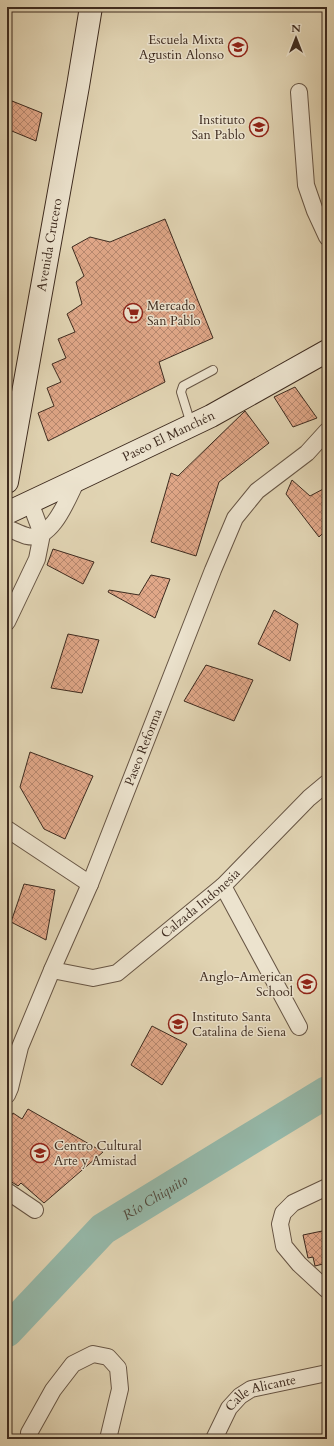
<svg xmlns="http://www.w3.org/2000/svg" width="334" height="1446" font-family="Cardo,serif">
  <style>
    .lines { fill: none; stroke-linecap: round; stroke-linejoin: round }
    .river { stroke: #95b8a9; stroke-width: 32 }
    .building { fill: url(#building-cross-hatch); stroke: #3e2b1f }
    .lane-casing { stroke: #675544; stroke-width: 10 }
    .street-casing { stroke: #675544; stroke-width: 18 }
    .secondary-casing { stroke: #3e2b1f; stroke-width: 24 }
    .lane { stroke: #ece3ce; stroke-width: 8 }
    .street { stroke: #ece3ce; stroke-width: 16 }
    .secondary { stroke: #ece3ce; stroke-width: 22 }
    .labels { text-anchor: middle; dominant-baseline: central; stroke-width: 3; stroke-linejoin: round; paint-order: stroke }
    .poi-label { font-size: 13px; fill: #3e2b1f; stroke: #ece3ce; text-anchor: end }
    .street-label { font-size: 13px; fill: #3e2b1f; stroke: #ece3ce }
    .water-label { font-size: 14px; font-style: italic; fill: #4f473b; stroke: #ece3ce }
  </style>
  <defs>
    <pattern id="building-cross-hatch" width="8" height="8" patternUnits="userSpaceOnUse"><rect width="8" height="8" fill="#e0a788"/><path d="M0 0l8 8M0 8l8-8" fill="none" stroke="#b7886f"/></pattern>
  </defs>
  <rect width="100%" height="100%" fill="#e1d4b3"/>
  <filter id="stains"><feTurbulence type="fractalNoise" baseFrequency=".005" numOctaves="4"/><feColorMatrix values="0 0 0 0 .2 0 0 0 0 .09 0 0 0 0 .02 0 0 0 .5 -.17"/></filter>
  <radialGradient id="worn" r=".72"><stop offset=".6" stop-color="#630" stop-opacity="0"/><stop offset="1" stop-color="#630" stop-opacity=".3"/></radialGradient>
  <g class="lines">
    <path class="river" id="s1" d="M 7,1331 L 103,1229 L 240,1145 L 327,1092"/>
  </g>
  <g class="building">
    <polygon points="12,101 42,113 36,141 7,129 7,118"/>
    <polygon points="165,219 213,338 159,362 165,382 48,441 38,413 54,406 47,388 61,382 52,364 66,358 58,339 75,332 67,314 82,304 76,282 84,276 72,247 90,237 110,242"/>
    <polygon points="295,387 317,418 293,427 274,397"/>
    <polygon points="245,411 269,443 219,482 196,556 151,542 171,473 178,476"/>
    <polygon points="292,480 310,496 327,487 327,529 319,537 286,494"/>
    <polygon points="53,549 94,562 83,584 47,565"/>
    <polygon points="151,575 170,579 155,618 108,592 109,590 139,595"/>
    <polygon points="274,610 298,624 290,661 258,644"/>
    <polygon points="68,634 99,640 82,693 51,688"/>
    <polygon points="206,665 253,680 234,721 184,701"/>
    <polygon points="30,752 93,776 65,839 44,829 20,787"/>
    <polygon points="24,884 55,890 46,940 11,922"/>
    <polygon points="152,1026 187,1044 162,1085 131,1065"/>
    <polygon points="28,1109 103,1152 44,1203 21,1183 18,1186 7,1179 7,1123 13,1113 22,1119"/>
    <polygon points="327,1230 327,1263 315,1266 313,1257 308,1258 303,1235"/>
  </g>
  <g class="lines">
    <g class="lane-casing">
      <polyline id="lane" points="191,424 181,392 183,386 213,370"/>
    </g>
    <g class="street-casing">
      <g id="street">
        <polyline points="299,92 306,185 315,211 327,237"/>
        <path d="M 7,528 C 13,530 20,534 27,536 C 52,542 68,498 77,480"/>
        <polyline points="7,622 37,559 42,534 30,502"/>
        <polyline points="7,829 90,884"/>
        <polyline points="223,886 299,1027"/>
        <path id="s2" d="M 52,970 L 93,978 L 117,973 L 223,886 L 309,798 L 327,783"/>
        <path id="s3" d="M 7,1095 L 10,1088 L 20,1047 L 52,970 L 90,884 L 213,570 L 235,518 L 257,491 L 307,453 L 327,431"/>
        <polyline points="327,1187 293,1203 283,1213 280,1224 284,1246 299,1264 327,1290"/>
        <polyline points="7,1191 35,1210"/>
        <polyline points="29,1433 53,1390 73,1364 93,1354 108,1357 118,1368 120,1389 108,1439"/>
        <path id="s4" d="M 214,1439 L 229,1408 L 240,1396 L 251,1389 L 327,1373"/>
      </g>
    </g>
    <g class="secondary-casing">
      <g id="secondary">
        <path id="s5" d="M 7,482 L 78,86 L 91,7"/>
        <path id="s6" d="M 7,513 L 77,480 L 211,416 L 327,351"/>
      </g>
    </g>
    <use href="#lane" class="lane"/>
    <use href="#street" class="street"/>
    <use href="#secondary" class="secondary"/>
  </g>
  <defs>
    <g id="university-ring" transform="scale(1)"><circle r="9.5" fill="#ece3ce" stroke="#8f2418" stroke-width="1.5"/><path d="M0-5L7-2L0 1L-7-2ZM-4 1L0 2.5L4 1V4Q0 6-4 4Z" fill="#8f2418"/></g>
    <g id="school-ring" transform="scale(1)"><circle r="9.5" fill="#ece3ce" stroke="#8f2418" stroke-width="1.5"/><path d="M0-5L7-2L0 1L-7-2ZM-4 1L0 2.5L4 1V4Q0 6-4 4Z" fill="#8f2418"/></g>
    <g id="supermarket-ring" transform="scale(1)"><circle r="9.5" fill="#ece3ce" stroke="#8f2418" stroke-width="1.5"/><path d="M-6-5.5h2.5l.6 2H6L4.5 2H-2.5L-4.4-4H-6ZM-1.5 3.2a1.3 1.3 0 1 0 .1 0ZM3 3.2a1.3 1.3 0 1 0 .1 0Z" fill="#8f2418"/></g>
  </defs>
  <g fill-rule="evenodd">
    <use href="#university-ring" x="238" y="47"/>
    <use href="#school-ring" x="259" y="127"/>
    <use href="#supermarket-ring" x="133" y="313"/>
    <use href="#school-ring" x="307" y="984"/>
    <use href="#school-ring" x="178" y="1024"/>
    <use href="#school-ring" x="40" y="1153"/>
  </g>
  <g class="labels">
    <g class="poi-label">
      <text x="224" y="40">Escuela Mixta<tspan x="224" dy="15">Agustin Alonso</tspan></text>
      <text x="245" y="120">Instituto<tspan x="245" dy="15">San Pablo</tspan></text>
      <text x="147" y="306" text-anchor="start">Mercado<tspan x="147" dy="15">San Pablo</tspan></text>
      <text x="293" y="977">Anglo-American<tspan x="293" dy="15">School</tspan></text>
      <text x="192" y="1017" text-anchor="start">Instituto Santa<tspan x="192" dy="15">Catalina de Siena</tspan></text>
      <text x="54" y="1146" text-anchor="start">Centro Cultural<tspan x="54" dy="15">Arte y Amistad</tspan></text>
    </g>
    <g class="street-label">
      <text stroke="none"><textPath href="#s5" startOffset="241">Avenida Crucero</textPath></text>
      <text stroke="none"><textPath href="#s6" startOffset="179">Paseo El Manchén</textPath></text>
      <text stroke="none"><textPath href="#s3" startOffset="374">Paseo Reforma</textPath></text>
      <text stroke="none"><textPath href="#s2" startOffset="175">Calzada Indonesia</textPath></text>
      <text stroke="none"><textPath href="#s4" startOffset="71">Calle Alicante</textPath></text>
    </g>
    <g class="water-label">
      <text stroke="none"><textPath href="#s1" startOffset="201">Río Chiquito</textPath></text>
    </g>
  </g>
  <rect width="334" height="1446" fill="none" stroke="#e1d4b3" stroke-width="24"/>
  <rect x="8" y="8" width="318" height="1430" fill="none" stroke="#3e2b1f" stroke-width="2"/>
  <rect x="12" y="12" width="310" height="1422" fill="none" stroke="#3e2b1f"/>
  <g transform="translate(296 38)" stroke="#ece3ce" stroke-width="3" paint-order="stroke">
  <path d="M0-3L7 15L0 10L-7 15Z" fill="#3e2b1f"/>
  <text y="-6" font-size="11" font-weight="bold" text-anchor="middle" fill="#3e2b1f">N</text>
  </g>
  <rect width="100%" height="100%" filter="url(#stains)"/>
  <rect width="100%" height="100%" fill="url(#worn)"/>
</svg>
